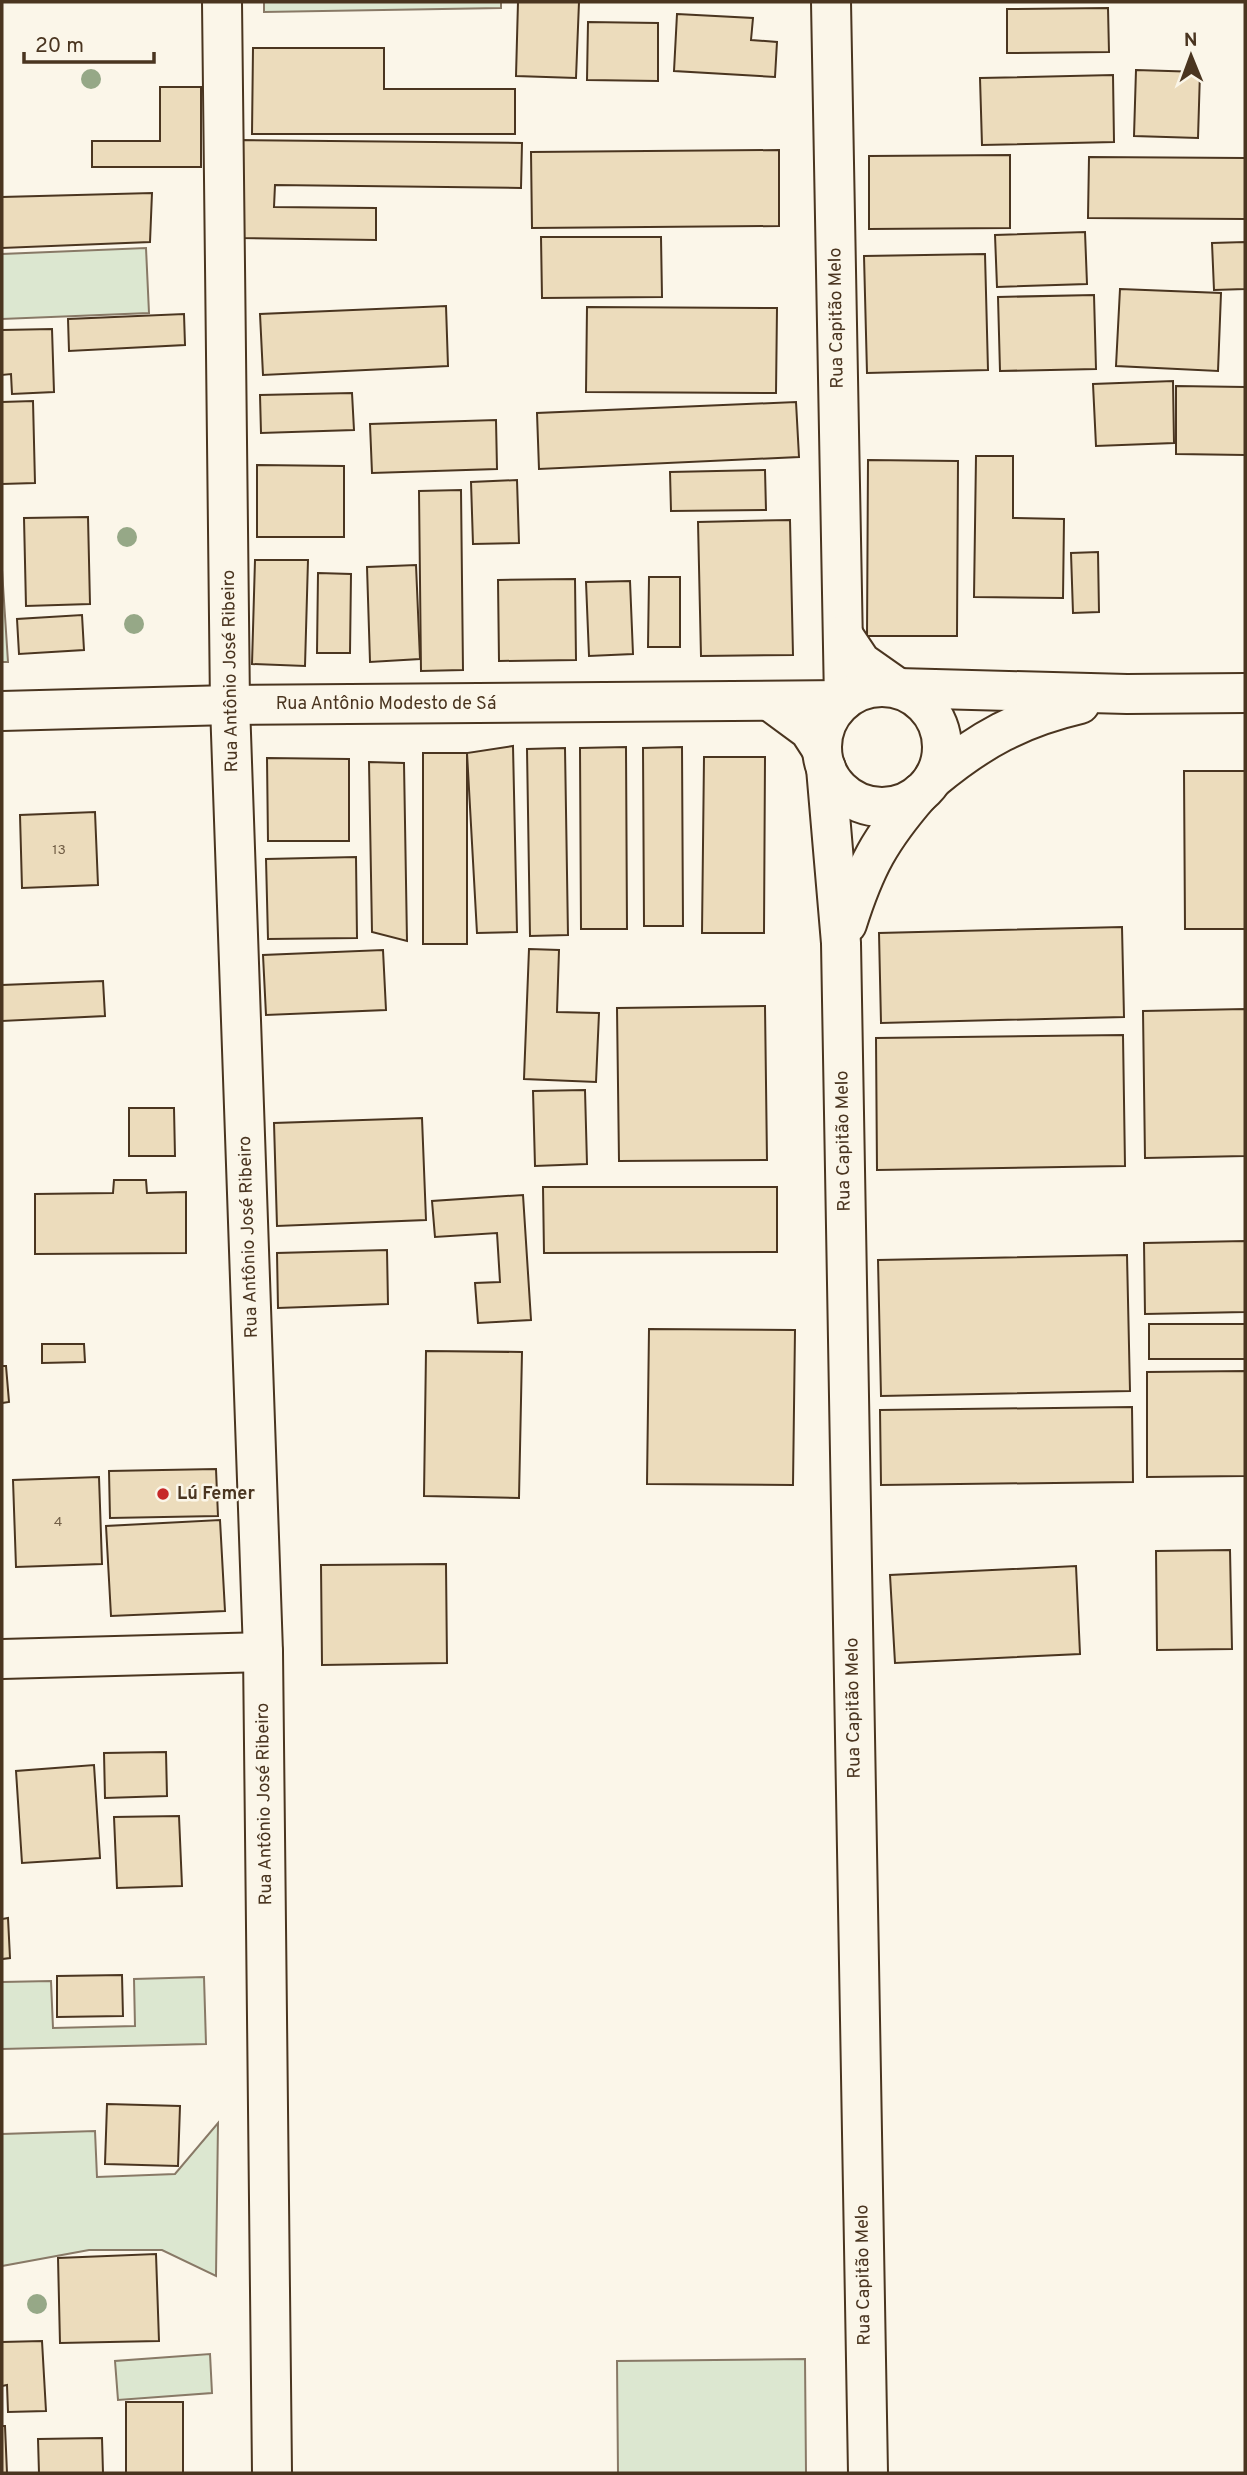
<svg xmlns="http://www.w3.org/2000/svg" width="1247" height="2475" font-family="Overpass,sans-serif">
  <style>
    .green { fill: #dce7d0; stroke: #887966; stroke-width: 2 }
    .building { fill: #ecdcbc; stroke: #4a3520; stroke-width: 2 }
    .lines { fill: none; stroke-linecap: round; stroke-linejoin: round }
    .street-casing { stroke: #4a3520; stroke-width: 42 }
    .secondary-casing { stroke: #4a3520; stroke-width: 42 }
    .primary-casing { stroke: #4a3520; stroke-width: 42 }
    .street { stroke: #fbf6e9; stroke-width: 38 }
    .secondary { stroke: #fbf6e9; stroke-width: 38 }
    .primary { stroke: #fbf6e9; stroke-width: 38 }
    .tree { fill: #96a887 }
    .poi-dot { fill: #c62828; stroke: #fbf6e9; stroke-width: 2.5 }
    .labels { text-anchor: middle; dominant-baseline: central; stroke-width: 5; stroke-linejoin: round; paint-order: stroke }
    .number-label { font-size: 14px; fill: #725f47 }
    .street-label { font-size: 18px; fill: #4a3520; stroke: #fbf6e9 }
    .poi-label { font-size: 18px; font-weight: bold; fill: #4a3520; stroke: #fbf6e9; text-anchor: start }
  </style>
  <rect width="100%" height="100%" fill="#fbf6e9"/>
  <g class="green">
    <polygon points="264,2 501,2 501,8 264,12"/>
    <polygon points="146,248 149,313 2,319 2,254"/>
    <polygon points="2,570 8,662 2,662"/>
    <polygon points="204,1977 206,2044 2,2049 2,1982 51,1981 53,2028 135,2026 134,1979"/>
    <polygon points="218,2123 216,2276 162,2250 89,2250 2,2266 2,2134 95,2131 97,2177 175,2174"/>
    <polygon points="210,2354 212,2393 118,2400 115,2361"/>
    <polygon points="805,2359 806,2473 618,2473 617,2361"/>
  </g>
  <g class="building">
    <polygon points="518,2 579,2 576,78 516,76"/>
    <polygon points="1108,8 1109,52 1007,53 1007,9"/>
    <polygon points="677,14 753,18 751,40 777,42 775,77 674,71"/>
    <polygon points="588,22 658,23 658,81 587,80"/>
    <polygon points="253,48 384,48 384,89 515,89 515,134 252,134"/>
    <polygon points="1136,70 1200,72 1198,138 1134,136"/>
    <polygon points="1113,75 1114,142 982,145 980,78"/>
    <polygon points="160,87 201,87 201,167 92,167 92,141 160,141"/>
    <polygon points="242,140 522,143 521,188 275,185 274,207 376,208 376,240 240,238"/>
    <polygon points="779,150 779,226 532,228 531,152"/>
    <polygon points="1010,155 1010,228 869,229 869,156"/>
    <polygon points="1089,157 1245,158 1245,219 1088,218"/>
    <polygon points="152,193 150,242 2,248 2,197"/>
    <polygon points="1085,232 1087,284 997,287 995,235"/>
    <polygon points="541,237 661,237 662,297 542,298"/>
    <polygon points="1245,242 1245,289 1214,290 1212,243"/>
    <polygon points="985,254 988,370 867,373 864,256"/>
    <polygon points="1120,289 1221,293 1218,371 1116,366"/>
    <polygon points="1094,295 1096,369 1000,371 998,297"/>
    <polygon points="446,306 448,366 263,375 260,314"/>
    <polygon points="587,307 777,308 776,393 586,392"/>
    <polygon points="184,314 185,345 69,351 68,319"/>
    <polygon points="52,329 54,392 12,394 11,374 2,375 2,330"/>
    <polygon points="1173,381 1174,443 1096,446 1093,384"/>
    <polygon points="1176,386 1245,387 1245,455 1176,454"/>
    <polygon points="352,393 354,430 261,433 260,395"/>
    <polygon points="33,401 35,483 2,484 2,402"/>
    <polygon points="796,402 799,457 539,469 537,413"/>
    <polygon points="496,420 497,469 372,473 370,424"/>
    <polygon points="976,456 1013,456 1013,518 1064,519 1063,598 974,597"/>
    <polygon points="868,460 958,461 957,636 867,636"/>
    <polygon points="257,465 344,466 344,537 257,537"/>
    <polygon points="765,470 766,510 671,511 670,472"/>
    <polygon points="517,480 519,543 473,544 471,482"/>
    <polygon points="461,490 463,670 421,671 419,491"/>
    <polygon points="88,517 90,604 26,606 24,518"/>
    <polygon points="790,520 793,655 701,656 698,522"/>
    <polygon points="1098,552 1099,612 1073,613 1071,553"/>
    <polygon points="255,560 308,560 305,666 252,664"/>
    <polygon points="416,565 420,659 370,662 367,567"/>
    <polygon points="318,573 351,574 350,653 317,653"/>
    <polygon points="649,577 680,577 680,647 648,647"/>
    <polygon points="575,579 576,660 499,661 498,580"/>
    <polygon points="630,581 633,654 589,656 586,582"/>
    <polygon points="82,615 84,650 19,654 17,619"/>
    <polygon points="513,746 517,932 477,933 467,753"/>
    <polygon points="626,747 627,929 581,929 580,748"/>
    <polygon points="682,747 683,926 644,926 643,748"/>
    <polygon points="565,748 568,935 530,936 527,749"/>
    <rect x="423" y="753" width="44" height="191"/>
    <polygon points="704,757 765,757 764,933 702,933"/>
    <polygon points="267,758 349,759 349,841 268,841"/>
    <polygon points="369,762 404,763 407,941 372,932"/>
    <polygon points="1184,771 1245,771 1245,929 1185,929"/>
    <polygon points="95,812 98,885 22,888 20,815"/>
    <polygon points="356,857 357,938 268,939 266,859"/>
    <polygon points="1122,927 1124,1017 881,1023 879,933"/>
    <polygon points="529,949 559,950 557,1012 599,1013 596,1082 524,1079"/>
    <polygon points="383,950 386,1010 266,1015 263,955"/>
    <polygon points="103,981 105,1016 2,1021 2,985"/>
    <polygon points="765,1006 767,1160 619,1161 617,1008"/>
    <polygon points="1245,1009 1245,1156 1145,1158 1143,1011"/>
    <polygon points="1123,1035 1125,1166 877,1170 876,1038"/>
    <polygon points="585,1090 587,1164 535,1166 533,1091"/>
    <polygon points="129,1108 174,1108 175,1156 129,1156"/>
    <polygon points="422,1118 426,1220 277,1226 274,1123"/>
    <polygon points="114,1180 146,1180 147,1193 186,1192 186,1253 35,1254 35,1194 113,1193"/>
    <polygon points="543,1187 777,1187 777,1252 544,1253"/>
    <polygon points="523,1195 531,1320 478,1323 475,1283 500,1282 497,1233 435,1237 432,1201"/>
    <polygon points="1245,1241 1245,1312 1145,1314 1144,1243"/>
    <polygon points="387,1250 388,1304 278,1308 277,1253"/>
    <polygon points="1127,1255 1130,1391 881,1396 878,1260"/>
    <rect x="1149" y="1324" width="96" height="35"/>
    <polygon points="649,1329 795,1330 793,1485 647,1484"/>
    <polygon points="42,1344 84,1344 85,1362 42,1363"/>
    <polygon points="426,1351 522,1352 519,1498 424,1496"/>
    <polygon points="2,1366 6,1366 9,1402 2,1403"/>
    <polygon points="1245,1371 1245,1476 1147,1477 1147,1372"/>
    <polygon points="1132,1407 1133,1482 881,1485 880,1410"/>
    <polygon points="216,1469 218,1516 110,1518 109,1471"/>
    <polygon points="99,1477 102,1564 16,1567 13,1480"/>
    <polygon points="220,1520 225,1611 111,1616 106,1526"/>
    <polygon points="1230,1550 1232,1649 1157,1650 1156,1551"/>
    <polygon points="446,1564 447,1663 322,1665 321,1565"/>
    <polygon points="1076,1566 1080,1654 895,1663 890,1575"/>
    <polygon points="166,1752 167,1796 105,1798 104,1753"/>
    <polygon points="94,1765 100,1858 22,1863 16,1771"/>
    <polygon points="179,1816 182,1886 117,1888 114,1817"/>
    <polygon points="8,1918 10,1958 2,1959 2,1919"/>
    <polygon points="122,1975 123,2016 57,2017 57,1976"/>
    <polygon points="107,2104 180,2106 178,2166 105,2164"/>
    <polygon points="156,2254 159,2341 60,2343 58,2258"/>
    <polygon points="42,2341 46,2411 8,2412 7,2385 2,2386 2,2342"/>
    <rect x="126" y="2402" width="57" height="71"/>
    <polygon points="2,2426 5,2426 7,2473 2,2473"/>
    <polygon points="102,2438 103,2473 39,2473 38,2439"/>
  </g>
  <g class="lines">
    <g class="street-casing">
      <g id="street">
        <polyline points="222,2 230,705 263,1652 272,2473"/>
        <polyline points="771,702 809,730 822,750"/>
        <polyline points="2,711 230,705 844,700"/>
        <polyline points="2,1659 263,1652"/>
      </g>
    </g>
    <g class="secondary-casing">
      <g id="secondary">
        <polyline points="831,2 844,700"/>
        <polyline points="843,635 861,662 898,688"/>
        <polyline points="826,768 841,943 868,2473"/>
        <path d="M 847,924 C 865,867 880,839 920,793"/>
      </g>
    </g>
    <g class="primary-casing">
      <g id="primary">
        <circle cx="882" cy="747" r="60"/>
        <polyline points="898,688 1127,694 1245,693"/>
        <path d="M 933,779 C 980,740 1020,718 1080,704"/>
      </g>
    </g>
    <use href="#street" class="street"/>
    <use href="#secondary" class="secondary"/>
    <use href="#primary" class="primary"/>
  </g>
  <g class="tree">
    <circle cx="91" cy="79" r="10"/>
    <circle cx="127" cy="537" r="10"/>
    <circle cx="134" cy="624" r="10"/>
    <circle cx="37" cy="2304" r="10"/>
  </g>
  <circle class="poi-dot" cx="163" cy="1494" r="7"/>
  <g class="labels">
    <g class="number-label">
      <text x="59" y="850">13</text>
      <text x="58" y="1522">4</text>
    </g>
    <g class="street-label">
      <text transform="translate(837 318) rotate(-91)">Rua Capitão Melo</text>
      <text transform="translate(231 671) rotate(-91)">Rua Antônio José Ribeiro</text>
      <text x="386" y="704">Rua Antônio Modesto de Sá</text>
      <text transform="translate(844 1141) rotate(-91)">Rua Capitão Melo</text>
      <text transform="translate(249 1237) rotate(-92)">Rua Antônio José Ribeiro</text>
      <text transform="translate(854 1708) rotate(-91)">Rua Capitão Melo</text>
      <text transform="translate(265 1804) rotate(-91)">Rua Antônio José Ribeiro</text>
      <text transform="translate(864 2275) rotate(-91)">Rua Capitão Melo</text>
    </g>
    <g class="poi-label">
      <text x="177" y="1494">Lú Femer</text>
    </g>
  </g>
  <rect width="1247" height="2475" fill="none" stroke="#4a3520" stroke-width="7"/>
  <g transform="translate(1191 56) rotate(359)" stroke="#fbf6e9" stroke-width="5" paint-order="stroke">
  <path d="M0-5L12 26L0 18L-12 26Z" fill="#4a3520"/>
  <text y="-10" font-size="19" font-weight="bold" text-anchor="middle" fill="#4a3520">N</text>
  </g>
  <path d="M24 52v10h130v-10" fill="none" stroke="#4a3520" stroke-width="3.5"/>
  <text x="35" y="52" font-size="21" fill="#4a3520" stroke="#fbf6e9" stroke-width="5" paint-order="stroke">20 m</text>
</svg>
